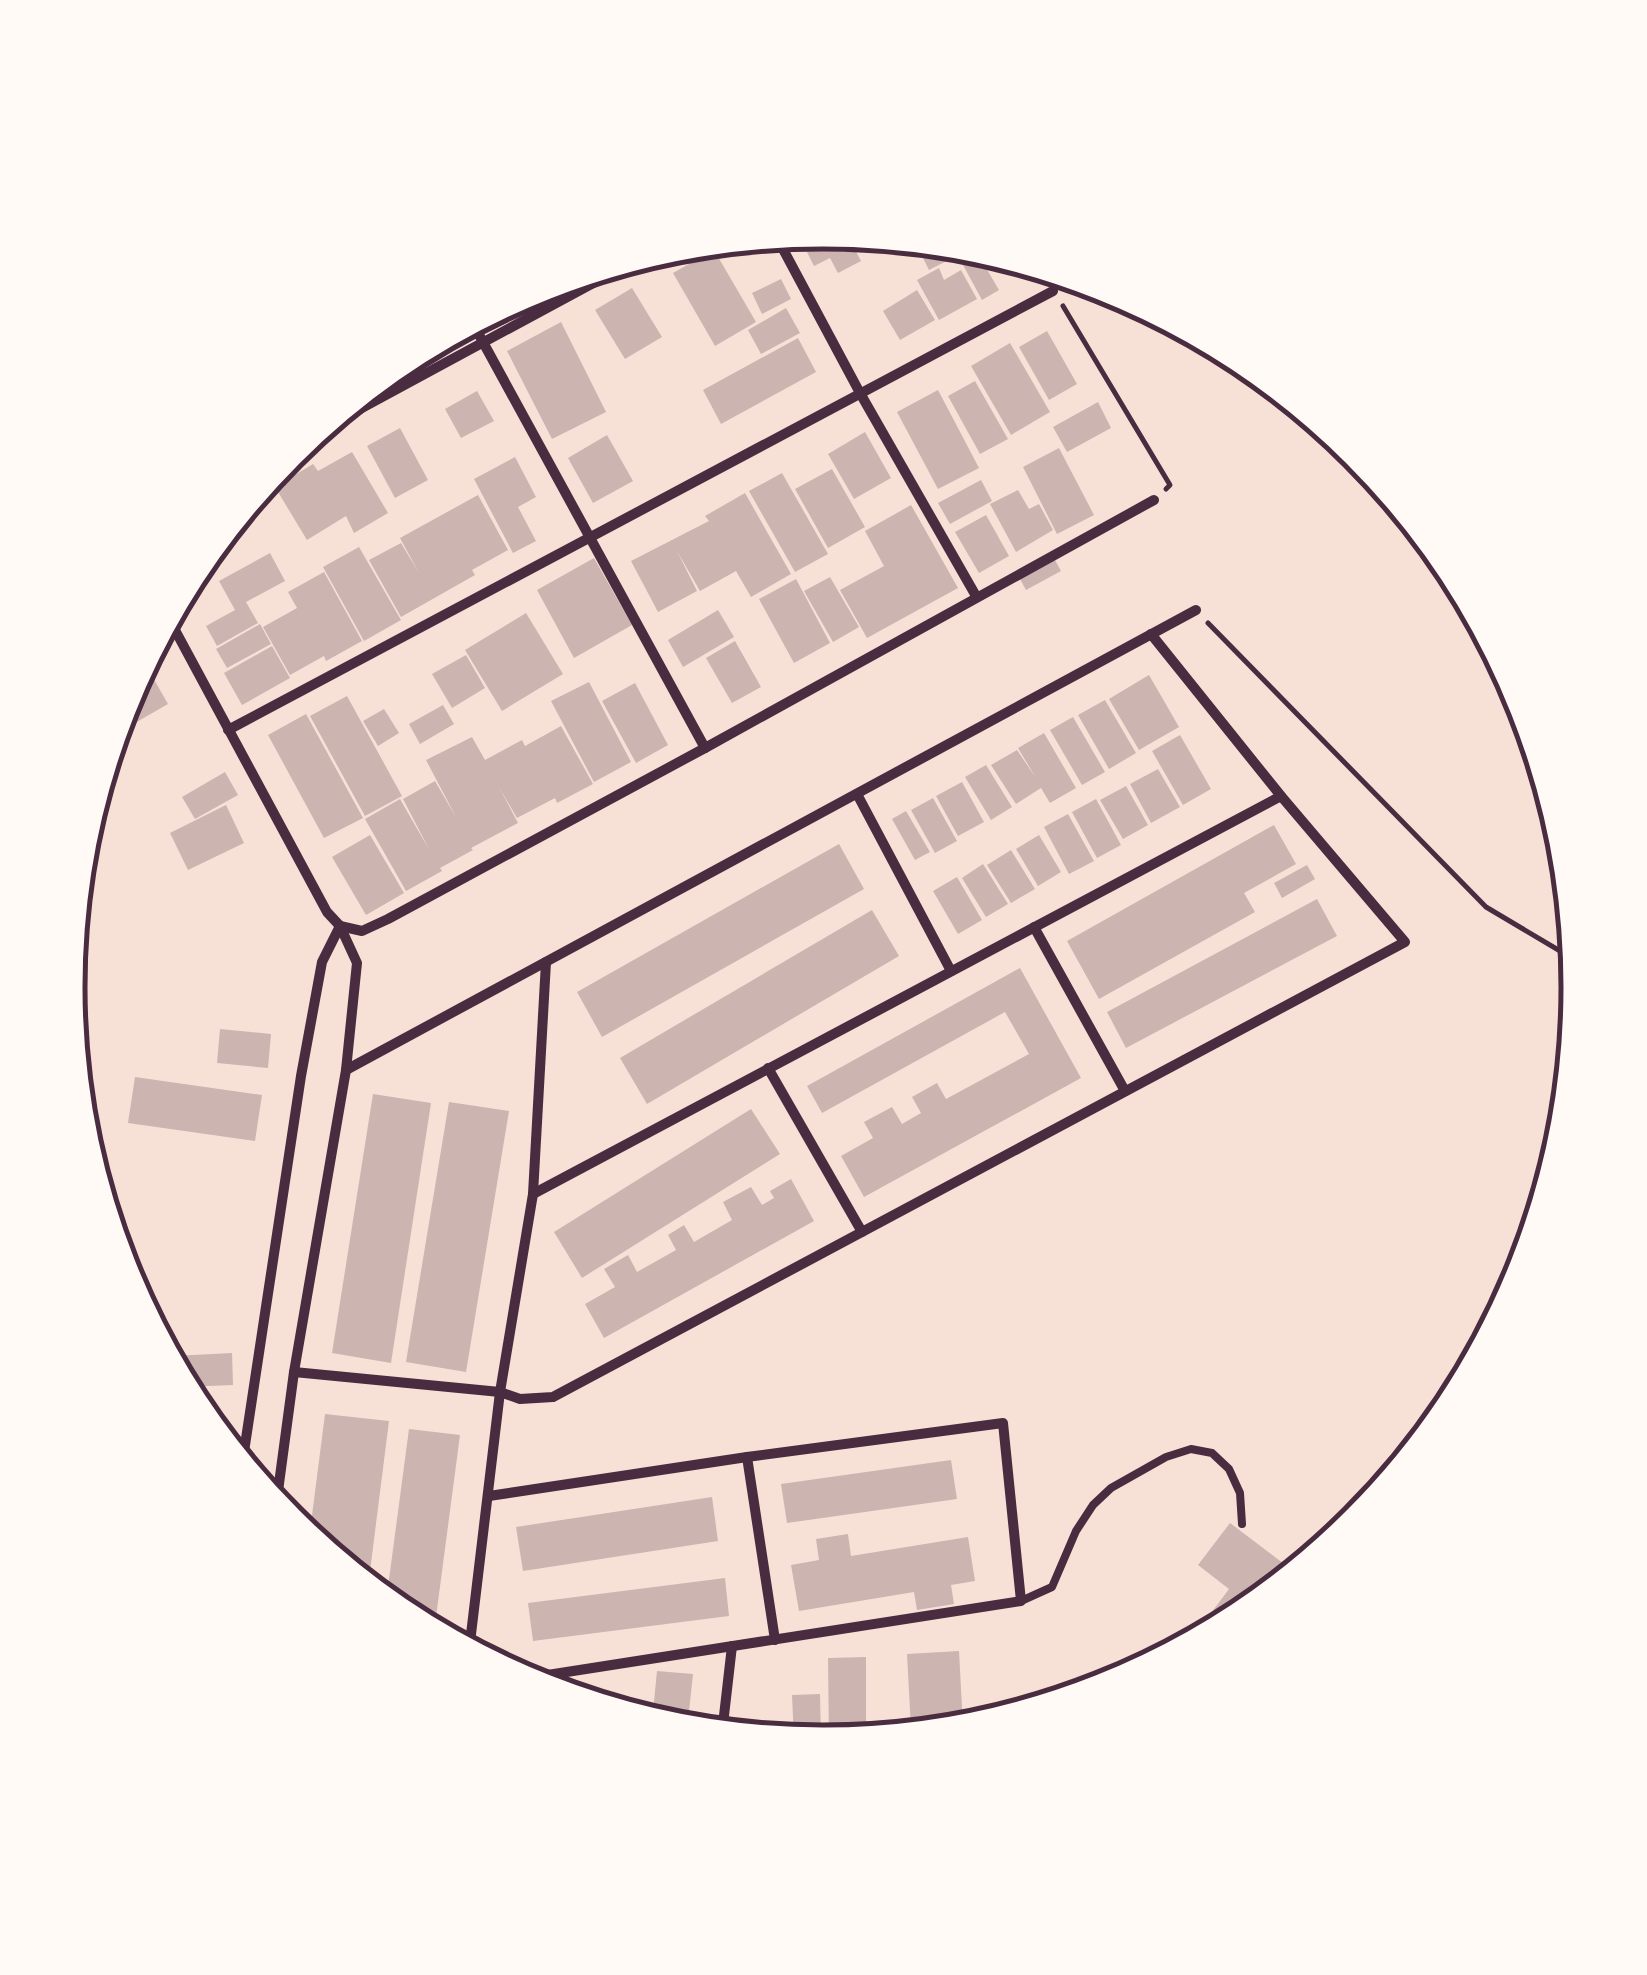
<svg xmlns="http://www.w3.org/2000/svg" width="1647" height="1975" font-family="'Golos Text',sans-serif">
  <style>
    .building { fill: #ccb4b1 }
    .lines { fill: none; stroke-linecap: round; stroke-linejoin: round }
    .path { stroke: #4a2c40; stroke-width: 5 }
    .service { stroke: #4a2c40; stroke-width: 8 }
    .minor { stroke: #4a2c40; stroke-width: 10 }
    .rim { fill: none; stroke: #4a2c40; stroke-width: 5 }
  </style>
  <rect width="100%" height="100%" fill="#f7e1d7"/>
  <g class="building">
    <polygon points="824,232 828,232 799,248 792,235"/>
    <polygon points="836,233 847,234 861,261 838,273 830,258 814,266 805,248"/>
    <polygon points="922,241 972,246 974,247 929,270 916,244"/>
    <polygon points="714,250 756,322 715,346 673,273"/>
    <polygon points="979,256 999,290 982,300 963,265"/>
    <polygon points="939,268 944,280 961,270 977,299 939,320 917,280"/>
    <polygon points="781,279 791,299 762,314 752,293"/>
    <polygon points="632,288 662,337 625,359 595,310"/>
    <polygon points="917,290 935,320 900,340 883,311"/>
    <polygon points="786,308 800,333 761,354 748,330"/>
    <polygon points="561,322 606,412 552,439 507,351"/>
    <polygon points="1047,331 1077,384 1049,400 1019,347"/>
    <polygon points="798,338 816,372 721,424 703,390"/>
    <polygon points="1010,343 1050,412 1011,435 971,366"/>
    <polygon points="975,381 1008,439 980,454 948,396"/>
    <polygon points="938,390 979,468 938,489 897,412"/>
    <polygon points="477,391 494,421 461,438 445,409"/>
    <polygon points="1098,402 1111,428 1067,452 1053,427"/>
    <polygon points="400,428 428,480 395,498 367,446"/>
    <polygon points="865,432 891,478 854,499 828,454"/>
    <polygon points="607,435 633,481 593,503 568,458"/>
    <polygon points="1059,448 1094,515 1057,534 1023,467"/>
    <polygon points="352,452 388,513 354,533 346,516 307,540 275,487 313,464 318,471"/>
    <polygon points="515,457 536,497 518,507 536,541 513,553 474,479"/>
    <polygon points="832,469 865,527 828,548 795,489"/>
    <polygon points="782,473 828,554 795,572 749,491"/>
    <polygon points="981,480 992,501 950,524 938,503"/>
    <polygon points="1018,490 1029,509 1039,504 1053,530 1016,552 990,504"/>
    <polygon points="745,493 791,574 751,597 736,571 700,591 677,551 697,591 658,612 631,561 709,521 705,516"/>
    <polygon points="478,495 508,550 472,570 475,575 401,617 369,560 401,543 419,573 400,538"/>
    <polygon points="911,505 958,588 867,638 840,590 884,566 865,531"/>
    <polygon points="986,515 1009,556 979,573 955,532"/>
    <polygon points="359,547 401,620 364,641 323,567"/>
    <polygon points="270,553 285,581 246,602 258,623 217,646 206,626 235,610 219,581"/>
    <polygon points="594,558 632,625 574,658 537,590"/>
    <polygon points="1055,560 1061,571 1026,590 1020,579"/>
    <polygon points="324,572 362,641 326,661 324,656 290,675 263,627 297,608 288,592"/>
    <polygon points="830,577 859,627 833,642 804,591"/>
    <polygon points="796,579 830,643 794,663 759,599"/>
    <polygon points="718,610 734,637 683,667 668,640"/>
    <polygon points="526,613 563,674 502,711 465,650"/>
    <polygon points="260,624 271,644 227,668 216,649"/>
    <polygon points="735,641 761,687 732,703 706,658"/>
    <polygon points="272,646 290,678 242,705 224,673"/>
    <polygon points="466,655 485,688 452,708 432,674"/>
    <polygon points="144,662 168,704 121,731 117,725 125,698"/>
    <polygon points="1149,675 1179,727 1139,750 1109,699"/>
    <polygon points="589,682 631,762 594,782 551,701"/>
    <polygon points="635,683 668,745 636,763 602,701"/>
    <polygon points="347,696 402,796 365,816 310,716"/>
    <polygon points="1105,700 1136,753 1109,769 1078,715"/>
    <polygon points="443,705 454,724 420,744 409,724"/>
    <polygon points="384,709 399,733 378,746 363,721"/>
    <polygon points="306,714 363,818 324,838 268,735"/>
    <polygon points="1073,717 1105,772 1082,785 1050,730"/>
    <polygon points="561,726 593,784 557,803 555,798 517,818 499,787 518,823 471,848 473,850 440,868 442,871 406,891 365,819 400,799 430,851 403,799 435,781 457,819 426,760 472,737 485,760 522,740 525,746"/>
    <polygon points="1044,733 1076,788 1050,803 1041,788 1016,804 991,765 1017,750 1036,778 1018,748"/>
    <polygon points="1180,735 1211,789 1183,805 1152,751"/>
    <polygon points="986,765 1012,807 991,820 965,777"/>
    <polygon points="1158,769 1180,807 1151,823 1130,784"/>
    <polygon points="225,772 238,795 195,819 182,797"/>
    <polygon points="962,782 984,822 958,836 936,796"/>
    <polygon points="1126,786 1148,825 1123,839 1100,800"/>
    <polygon points="933,798 957,841 935,853 911,810"/>
    <polygon points="1096,799 1121,845 1097,858 1072,812"/>
    <polygon points="226,805 244,843 188,870 170,833"/>
    <polygon points="906,811 930,852 915,860 892,819"/>
    <polygon points="1068,814 1094,861 1069,874 1044,827"/>
    <polygon points="1274,825 1296,864 1244,893 1255,912 1099,999 1067,941"/>
    <polygon points="370,835 404,893 366,915 332,857"/>
    <polygon points="1039,835 1061,872 1038,886 1016,849"/>
    <polygon points="839,844 864,889 602,1037 577,992"/>
    <polygon points="1011,850 1035,889 1011,903 987,865"/>
    <polygon points="983,864 1008,904 986,917 962,878"/>
    <polygon points="1307,865 1315,879 1282,898 1274,883"/>
    <polygon points="957,877 982,920 958,934 933,891"/>
    <polygon points="1317,899 1337,936 1126,1048 1107,1012"/>
    <polygon points="872,910 899,956 647,1104 620,1058"/>
    <polygon points="1020,968 1081,1078 864,1197 841,1156 873,1138 864,1122 892,1107 902,1124 921,1113 912,1097 937,1083 946,1099 1029,1054 1005,1012 822,1113 807,1086"/>
    <polygon points="220,1029 271,1034 268,1068 217,1063"/>
    <polygon points="135,1077 262,1095 255,1141 128,1123"/>
    <polygon points="373,1094 431,1103 391,1363 332,1353"/>
    <polygon points="449,1102 509,1111 466,1372 406,1362"/>
    <polygon points="751,1109 780,1154 582,1278 554,1232"/>
    <polygon points="791,1179 814,1221 604,1338 585,1304 615,1287 604,1269 628,1255 637,1272 676,1250 668,1235 684,1225 694,1242 732,1220 723,1202 751,1187 762,1205 774,1198 770,1191"/>
    <polygon points="232,1353 233,1385 184,1387 174,1368 173,1356"/>
    <polygon points="325,1414 389,1421 368,1587 309,1539"/>
    <polygon points="409,1429 460,1435 434,1632 403,1616 386,1602"/>
    <polygon points="951,1460 957,1499 787,1523 781,1484"/>
    <polygon points="712,1497 718,1541 523,1571 516,1527"/>
    <polygon points="1230,1523 1296,1573 1243,1616 1204,1637 1197,1632 1229,1589 1198,1565"/>
    <polygon points="848,1534 851,1556 968,1537 975,1581 951,1585 954,1604 917,1610 914,1592 799,1611 791,1565 819,1560 816,1539"/>
    <polygon points="725,1578 729,1616 533,1641 528,1603"/>
    <polygon points="959,1651 963,1726 911,1729 907,1654"/>
    <polygon points="866,1657 866,1739 829,1742 828,1658"/>
    <polygon points="657,1671 693,1674 687,1730 652,1722"/>
    <polygon points="820,1694 821,1741 794,1741 792,1695"/>
  </g>
  <g class="lines">
    <g class="path">
      <polyline points="1063,306 1170,485 1166,489"/>
      <polyline points="1208,623 1486,907 1577,961"/>
    </g>
    <polyline class="service" points="1021,1601 1052,1587 1076,1531 1093,1505 1111,1488 1166,1457 1191,1449 1212,1453 1229,1469 1240,1493 1242,1524"/>
    <g class="minor">
      <polyline points="776,236 860,393 976,596"/>
      <polyline points="472,322 705,748"/>
      <polyline points="308,437 645,255"/>
      <polyline points="168,617 327,912 340,926 357,963 346,1070 294,1372 276,1506"/>
      <polyline points="228,730 1053,291"/>
      <polyline points="857,794 951,971"/>
      <polyline points="340,926 362,931 388,919 705,748 1154,500"/>
      <polyline points="1034,927 1125,1091"/>
      <polyline points="768,1068 862,1232"/>
      <polyline points="346,1070 1196,610"/>
      <polyline points="533,1194 1281,796"/>
      <polyline points="294,1372 500,1392 520,1399 553,1397 1405,942 1281,796 1151,634"/>
      <polyline points="747,1457 775,1640"/>
      <polyline points="242,1465 301,1076 322,962 340,926"/>
      <polyline points="489,1496 747,1457 1003,1423 1021,1601 522,1679"/>
      <polyline points="469,1651 500,1392 533,1194 546,962"/>
      <polyline points="722,1733 732,1646"/>
    </g>
  </g>
  <path d="M0 0H1647V1975H0ZM85 987a738 738 0 1 1 1476 0a738 738 0 1 1-1476 0Z" fill="#fffaf5" fill-rule="evenodd"/>
  <path class="rim" d="M85 987a738 738 0 1 1 1476 0a738 738 0 1 1-1476 0Z"/>
</svg>
